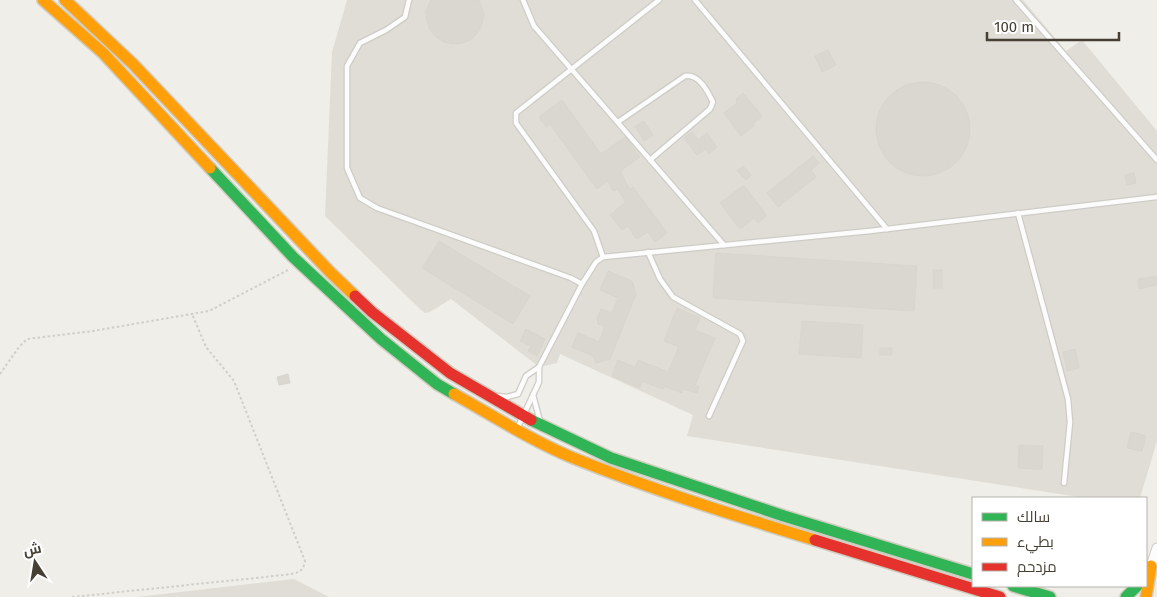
<svg xmlns="http://www.w3.org/2000/svg" width="1157" height="597" font-family="'Fira Sans',Cairo,sans-serif">
  <style>
    .industrial { fill: #e0ddd6 }
    .building { fill: #d9d7d0; stroke: #d8d5ce }
    .lines { fill: none; stroke-linecap: round; stroke-linejoin: round }
    .lane-casing { stroke: #ceccc6; stroke-width: 7 }
    .street-casing { stroke: #ceccc6; stroke-width: 11 }
    .fast-casing { stroke: #d0ccbf; stroke-width: 14 }
    .slow-casing { stroke: #d0ccbf; stroke-width: 14 }
    .jam-casing { stroke: #d0ccbf; stroke-width: 14 }
    .path { stroke: #d0cec9; stroke-width: 2; stroke-dasharray: 2.5 2.5; stroke-linecap: butt }
    .lane { stroke: #fdfcfc; stroke-width: 4.5 }
    .street { stroke: #fdfcfc; stroke-width: 9 }
    .fast { stroke: #30b455; stroke-width: 11 }
    .slow { stroke: #ff9f0a; stroke-width: 11 }
    .jam { stroke: #e5322d; stroke-width: 11 }
  </style>
  <rect width="100%" height="100%" fill="#f0eee8"/>
  <g class="industrial">
    <polygon points="347,0 1023,0 1066,51 1082,40 1157,131 1157,441 1140,498 1085,498 687,436 693,415 560,354 557,363 539,367 451,299 430,312 425,313 421,310 325,216 332,52"/>
    <polygon points="294,579 329,597 137,597"/>
  </g>
  <g class="building">
    <polygon points="431,0 479,0 484,14 482,24 478,32 472,39 463,43 453,44 444,42 436,37 430,30 427,21 426,11"/>
    <polygon points="828,50 836,65 822,72 815,56"/>
    <circle cx="923" cy="129" r="47"/>
    <polygon points="743,93 762,116 753,124 754,126 741,136 724,113 737,103 736,99"/>
    <polygon points="562,100 601,154 625,137 640,157 620,171 630,190 633,187 667,233 655,242 648,232 636,239 628,226 622,230 610,215 626,202 617,189 613,191 608,181 597,189 550,124 546,127 539,117"/>
    <polygon points="644,121 653,135 644,141 635,127"/>
    <polygon points="692,132 698,140 707,133 717,147 709,154 705,149 697,155 684,138"/>
    <polygon points="813,156 819,163 811,170 816,177 778,207 767,193"/>
    <polygon points="743,166 751,175 746,180 737,171"/>
    <polygon points="1134,173 1136,183 1127,185 1125,175"/>
    <polygon points="744,185 767,216 758,223 754,218 740,229 720,203"/>
    <polygon points="439,241 530,296 513,324 422,268"/>
    <polygon points="716,253 917,266 914,311 713,298"/>
    <rect x="933" y="270" width="9" height="18"/>
    <polygon points="608,271 632,281 636,294 610,359 596,363 593,356 572,347 578,333 599,342 605,326 598,324 597,319 601,309 612,313 618,298 600,290"/>
    <polygon points="1157,276 1157,285 1139,289 1138,279"/>
    <polygon points="677,308 700,318 695,330 715,338 695,385 699,387 697,393 683,389 682,393 664,386 663,389 642,381 640,388 612,376 618,360 635,367 638,360 668,372 679,347 664,341"/>
    <polygon points="802,321 863,325 861,358 799,354"/>
    <polygon points="526,329 545,339 537,356 528,351 531,346 520,341"/>
    <rect x="880" y="348" width="12" height="7"/>
    <polygon points="1075,349 1079,368 1067,371 1063,352"/>
    <polygon points="288,374 290,383 279,385 277,377"/>
    <polygon points="1131,432 1146,436 1142,451 1127,448"/>
    <polygon points="1019,445 1043,446 1042,469 1018,468"/>
  </g>
  <g class="lines">
    <g class="lane-casing">
      <g id="lane">
        <polyline points="409,0 405,17 386,30 360,43 347,66 347,168 360,198 377,208 571,278 582,284"/>
        <polyline points="523,0 534,26 724,245"/>
        <polyline points="695,0 887,229"/>
        <polyline points="1016,0 1157,160"/>
        <path d="M 618,122 L 685,76 C 699,74 707,90 713,102 L 710,109 L 650,160"/>
        <polyline points="1018,213 1068,399 1070,422 1064,483"/>
        <polyline points="648,252 660,279 673,297 740,334 743,341 709,416"/>
        <polyline points="603,257 594,231 516,123 516,113 659,0"/>
        <polyline points="497,396 507,397 518,394 526,376 539,367"/>
        <polyline points="540,421 533,395 539,382 539,367 582,284 596,262 603,257 870,231 1157,197"/>
        <polyline points="517,429 533,395"/>
      </g>
    </g>
    <g class="street-casing">
      <polyline id="street" points="1151,566 1157,548"/>
    </g>
    <g class="fast-casing">
      <g id="fast">
        <polyline points="210,168 293,257 381,339 437,384 454,394"/>
        <polyline points="531,420 611,458 784,516 973,574"/>
        <polyline points="1013,586 1050,597"/>
        <polyline points="1126,597 1137,586"/>
      </g>
    </g>
    <g class="slow-casing">
      <g id="slow">
        <polyline points="43,0 103,53 210,168"/>
        <polyline points="65,0 133,64 330,272 355,296"/>
        <path d="M 454,394 C 492,415 530,440 571,457 C 650,489 733,515 815,540"/>
        <polyline points="1146,597 1151,566"/>
      </g>
    </g>
    <g class="jam-casing">
      <g id="jam">
        <polyline points="355,296 372,312 450,373 531,420"/>
        <polyline points="815,540 1000,597"/>
      </g>
    </g>
    <g class="path">
      <polyline points="0,374 19,347 27,339 93,331 209,311 290,269"/>
      <path d="M 72,597 L 284,575 C 295,573 303,574 305,561 L 234,381 L 206,347 L 192,314"/>
    </g>
    <use href="#lane" class="lane"/>
    <use href="#street" class="street"/>
    <use href="#fast" class="fast"/>
    <use href="#slow" class="slow"/>
    <use href="#jam" class="jam"/>
  </g>
  <rect x="972" y="497" width="175" height="90" fill="#ffffff" stroke="#b5b3ae"/>
  <rect x="982" y="513" width="25" height="8" fill="#30b455" stroke="#b5b3ae"/>
  <text x="1017" y="522" font-size="15" fill="#464034">سالك</text>
  <rect x="982" y="538" width="25" height="8" fill="#ff9f0a" stroke="#b5b3ae"/>
  <text x="1017" y="547" font-size="15" fill="#464034">بطيء</text>
  <rect x="982" y="563" width="25" height="8" fill="#e5322d" stroke="#b5b3ae"/>
  <text x="1017" y="572" font-size="15" fill="#464034">مزدحم</text>
  <g transform="translate(35 562) rotate(348)" stroke="#ffffff" stroke-width="4" paint-order="stroke">
  <path d="M0-4L9 19L0 12L-9 19Z" fill="#464034"/>
  <text y="-8" font-size="14" font-weight="bold" text-anchor="middle" fill="#464034">ش</text>
  </g>
  <path d="M987 32v8h132v-8" fill="none" stroke="#464034" stroke-width="2.5"/>
  <text x="994" y="32" font-size="15" fill="#464034" stroke="#ffffff" stroke-width="4" paint-order="stroke">100 m</text>
</svg>
